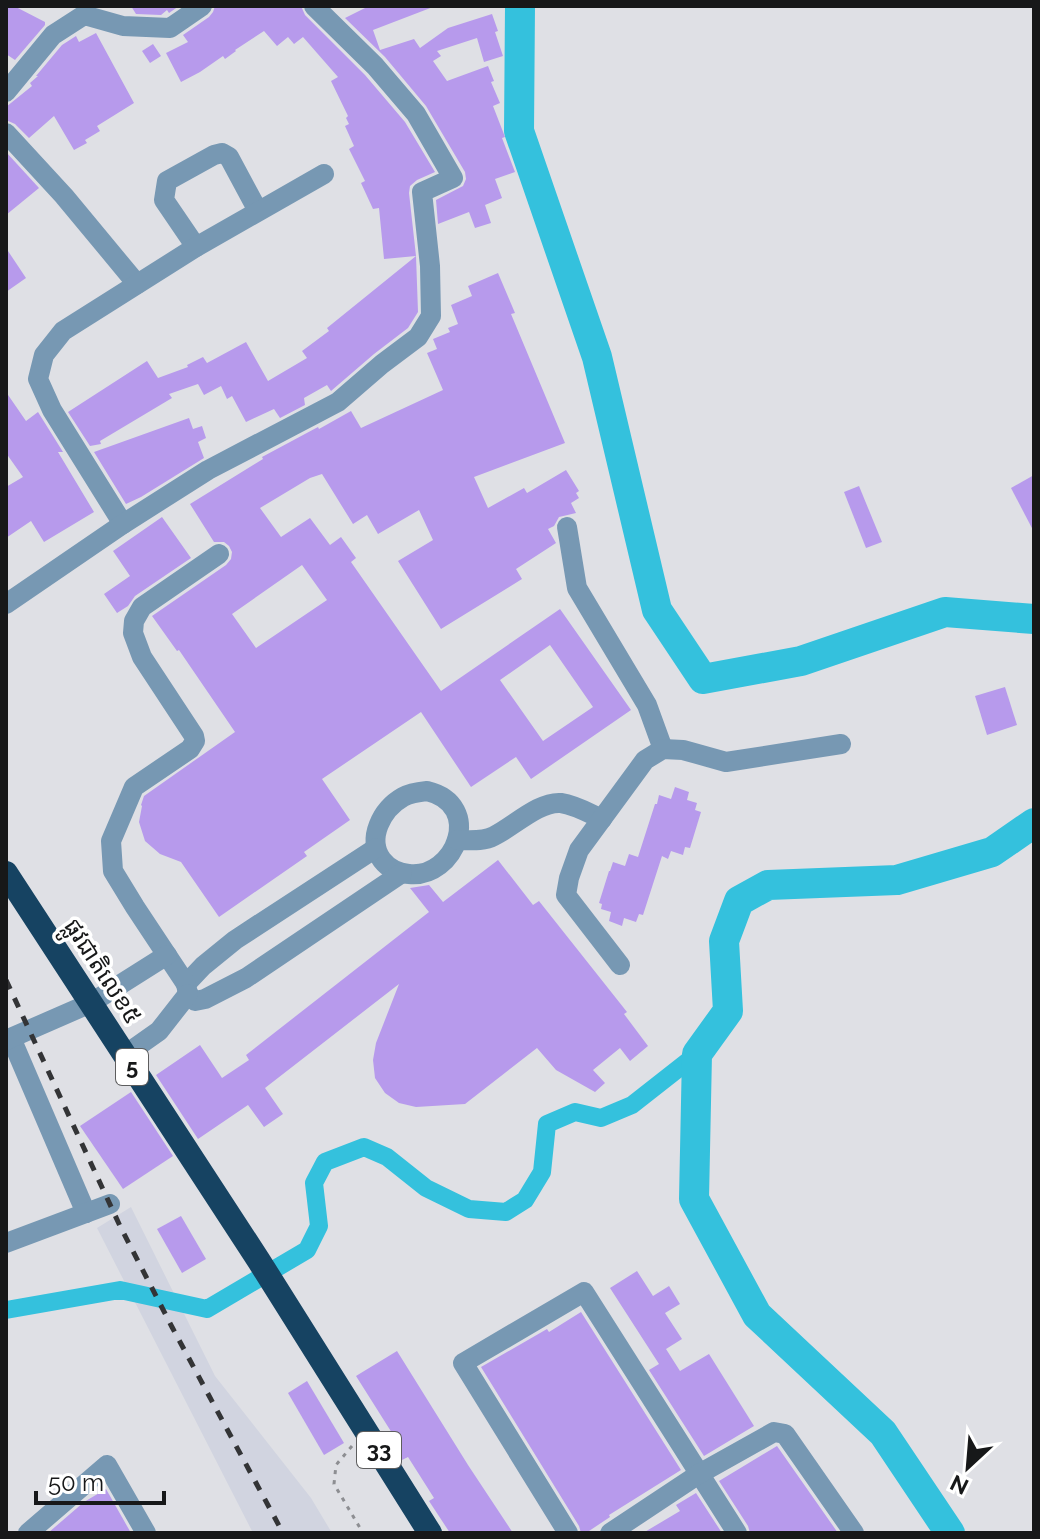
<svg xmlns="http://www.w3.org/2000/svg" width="1040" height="1539" font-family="Raleway,'Noto Sans Khmer',sans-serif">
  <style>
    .built { fill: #d1d4e0 }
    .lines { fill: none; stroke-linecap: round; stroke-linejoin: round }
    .canal { stroke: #34c1dd; stroke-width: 18 }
    .river { stroke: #34c1dd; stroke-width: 30 }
    .building { fill: #b79aec; fill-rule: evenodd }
    .path { stroke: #8d8e92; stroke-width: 3; stroke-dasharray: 4 6; stroke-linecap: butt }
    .minor { stroke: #7798b3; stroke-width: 20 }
    .highway { stroke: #164362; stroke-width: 24 }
    .rail { stroke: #333436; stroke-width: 5; stroke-dasharray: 10 10; stroke-linecap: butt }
    .labels { text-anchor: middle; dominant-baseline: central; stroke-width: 7; stroke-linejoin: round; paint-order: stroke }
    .shield { fill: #fff; stroke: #5d5d5e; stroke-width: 2 }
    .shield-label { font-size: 22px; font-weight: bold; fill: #171819 }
    .street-label { font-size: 24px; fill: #171819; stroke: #fff }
  </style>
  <rect width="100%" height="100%" fill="#dfe0e5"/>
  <polygon class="built" points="131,1207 215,1376 311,1498 332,1533 253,1533 97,1228"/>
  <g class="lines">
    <polyline class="canal" points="6,1310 120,1290 207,1309 307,1250 319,1226 314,1183 325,1162 364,1147 387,1157 426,1188 469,1209 506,1212 525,1200 542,1172 547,1124 575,1112 601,1118 632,1105 697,1054"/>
    <g class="river">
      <polyline points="520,6 519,131 597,357 657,610 703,679 801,661 945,612 1034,619"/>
      <polyline points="950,1533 883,1433 757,1315 694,1199 697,1054 728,1011 724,941 739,901 768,885 897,880 992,852 1034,823"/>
    </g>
  </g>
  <g class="building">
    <polygon points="6,6 14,6 45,22 45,25 15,60 6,54"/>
    <polygon points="131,6 179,6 169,13 167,10 161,15 136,14"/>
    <polygon points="215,6 301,6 305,15 365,75 405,122 435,172 417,180 410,186 409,193 416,256 384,259 379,208 373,209 361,183 365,181 349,149 354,146 345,126 349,124 346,118 348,116 331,81 338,77 303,37 294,44 288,37 277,46 264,31 235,50 236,51 225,59 223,56 200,72 181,82 166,53 188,42 183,35 209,17 213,12"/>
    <polygon points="369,6 432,6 433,7 373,30 380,50 414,39 420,48 448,28 492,14 498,31 495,32 503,56 484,62 477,38 437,51 441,56 433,61 447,81 488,66 494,81 491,82 500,103 493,106 505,137 502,138 515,172 495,179 502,198 485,205 491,223 475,228 469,212 438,224 436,200 463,186 466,179 465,172 426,106 385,57 345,18"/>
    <polygon points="96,33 134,103 97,126 100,131 85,140 87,143 74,150 54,116 29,138 15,124 6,120 6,107 32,86 30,83 38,76 36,76 62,45 76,36 79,42"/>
    <polygon points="153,44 161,56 150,63 142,51"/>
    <polygon points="6,152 39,188 6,215"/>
    <polygon points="6,248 26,278 6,292"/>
    <polygon points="416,256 418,312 408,328 374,354 331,391 327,385 304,398 305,405 280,418 274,409 246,422 232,396 227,399 221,386 204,395 198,384 169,394 172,398 100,441 101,444 90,446 68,412 147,361 158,378 188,367 187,365 203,357 207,363 246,342 268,381 307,358 302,351 329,331 327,328"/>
    <path d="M 498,273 L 515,313 L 511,314 L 565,443 L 474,477 L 488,508 L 524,488 L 527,493 L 566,470 L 579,491 L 576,493 L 579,498 L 571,503 L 576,513 L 559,517 L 554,526 L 548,529 L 556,543 L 516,569 L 522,579 L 441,629 L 398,561 L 433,540 L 419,510 L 378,534 L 367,515 L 353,524 L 322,474 L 310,478 L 260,508 L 281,537 L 310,518 L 330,545 L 341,537 L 356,558 L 351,562 L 441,691 L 560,609 L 631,710 L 531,779 L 516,757 L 471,787 L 421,712 L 322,779 L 350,820 L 304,852 L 307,856 L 219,917 L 181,862 L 160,854 L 145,841 L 139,822 L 142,806 L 141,805 L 144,796 L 235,732 L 179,650 L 177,651 L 152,616 L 226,565 L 231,559 L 232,552 L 229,546 L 224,542 L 214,542 L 190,504 L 263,459 L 262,457 L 318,427 L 319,429 L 351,411 L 361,428 L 443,390 L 427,353 L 437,349 L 433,339 L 450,332 L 448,328 L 458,324 L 451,305 L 472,296 L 468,286 ZM 302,565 L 327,600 L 256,648 L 232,614 ZM 550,645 L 593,707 L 543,741 L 500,680 Z"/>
    <polygon points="6,392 26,421 38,412 63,452 58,452 94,512 44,542 31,521 6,538 6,487 23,477 6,453"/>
    <polygon points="189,418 193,429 202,426 206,438 198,442 204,458 141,497 126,504 94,452"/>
    <polygon points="1034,475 1034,532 1011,488"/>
    <polygon points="859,486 882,542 866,548 844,492"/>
    <polygon points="162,517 191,558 135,596 128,606 117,613 104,594 130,576 113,551"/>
    <polygon points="1005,687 1017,725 987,735 975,696"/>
    <polygon points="675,787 689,792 687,800 697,803 695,810 701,812 690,848 685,847 683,855 671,851 668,859 662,856 643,915 639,914 636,922 624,918 622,926 609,921 611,912 601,909 602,904 599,903 609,871 610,871 613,862 625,866 629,854 638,857 655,804 657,804 659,795 671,799"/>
    <polygon points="498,860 533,905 539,901 627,1012 624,1014 648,1046 630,1061 620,1048 593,1070 605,1083 595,1092 556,1070 537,1048 465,1104 416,1107 399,1103 385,1093 375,1078 373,1060 376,1043 399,984 265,1088 283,1114 264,1127 248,1105 198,1139 156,1075 200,1045 222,1078 249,1060 246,1055 429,912 410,888 429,885 443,902"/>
    <polygon points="131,1092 173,1156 123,1189 80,1126"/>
    <polygon points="181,1216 206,1259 182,1273 157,1229"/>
    <polygon points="637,1271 653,1296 669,1286 680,1304 665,1313 682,1339 666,1349 680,1371 709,1354 754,1426 704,1456 649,1370 659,1364 610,1288"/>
    <polygon points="581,1312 681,1470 609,1515 610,1517 586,1533 581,1533 579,1526 481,1367 547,1329 549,1332"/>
    <polygon points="397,1351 468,1465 513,1533 450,1533 429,1501 434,1498 408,1457 402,1460 387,1436 392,1433 356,1376"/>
    <polygon points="307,1381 344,1443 324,1455 288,1393"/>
    <polygon points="777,1446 838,1533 750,1533 748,1526 719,1481"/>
    <polygon points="106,1489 131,1533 48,1533 84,1502"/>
    <polygon points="696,1493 722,1533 643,1533 680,1511 676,1505"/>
  </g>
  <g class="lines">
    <polyline class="path" points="352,1446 336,1465 334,1484 363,1533"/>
    <g class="minor">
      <polyline points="6,92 53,35 84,15 123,26 170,28 202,6"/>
      <polyline points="6,133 64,196 137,284"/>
      <polyline points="196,247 164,200 167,181 214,155 222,153 229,157 258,211"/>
      <polyline points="123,524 52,410 38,379 44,355 63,331 196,247 324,174"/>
      <polyline points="567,527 577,588 647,705 663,749"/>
      <polyline points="6,604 123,524 208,470 338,402 382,364 418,337 431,316 430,266 422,192 453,178 416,114 375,66 314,6"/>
      <path d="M 427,791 C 485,805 455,879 409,874 C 397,873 389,869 382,860 C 366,839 382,809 403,797 C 410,793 418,792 427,791 Z"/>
      <path d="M 457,840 C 469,840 483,842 494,836 C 513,827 539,801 561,803 C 575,805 589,813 602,819"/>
      <polyline points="376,848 235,940 203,966 186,984 188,994 195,1001 205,999 246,978 402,873"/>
      <polyline points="620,965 566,895 569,878 579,850 645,760 663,749 683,750 726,762 841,744"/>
      <polyline points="186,984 135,907 113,871 111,841 134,787 190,749 195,741 194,736 142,657 133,633 134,621 142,607 219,554"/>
      <polyline points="11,1038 86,1213"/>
      <polyline points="6,1040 91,1003 167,955"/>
      <polyline points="125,1055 159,1031 188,994"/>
      <polyline points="6,1243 110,1204"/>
      <polyline points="28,1533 107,1465 146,1533"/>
      <polyline points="568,1533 463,1363 584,1292 737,1533"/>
      <polyline points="610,1533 699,1474 774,1432 785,1434 854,1533"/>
    </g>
    <polyline class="highway" points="6,873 259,1261 430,1533"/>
    <polyline class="rail" points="6,980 120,1226 172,1327 283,1533"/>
  </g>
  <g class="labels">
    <g class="shield">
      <rect x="116" y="1049" width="32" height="36" rx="6"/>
      <rect x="357" y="1432" width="44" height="36" rx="6"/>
    </g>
    <g class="shield-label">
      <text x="132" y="1067">5</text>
      <text x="379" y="1450">33</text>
    </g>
    <g class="street-label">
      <text transform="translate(103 971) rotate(57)">ផ្លូវជាតិលេខ៥</text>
    </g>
  </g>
  <rect width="1040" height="1539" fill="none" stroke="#171819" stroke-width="16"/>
  <g transform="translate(968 1467) rotate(206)" stroke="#ffffff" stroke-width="6" paint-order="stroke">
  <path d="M0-6L14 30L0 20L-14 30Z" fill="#171819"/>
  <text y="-12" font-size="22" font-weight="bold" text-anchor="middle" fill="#171819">N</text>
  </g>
  <path d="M36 1491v12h128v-12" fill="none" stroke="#171819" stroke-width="4"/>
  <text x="48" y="1491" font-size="24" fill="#171819" stroke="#ffffff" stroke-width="6" paint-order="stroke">50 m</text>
</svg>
